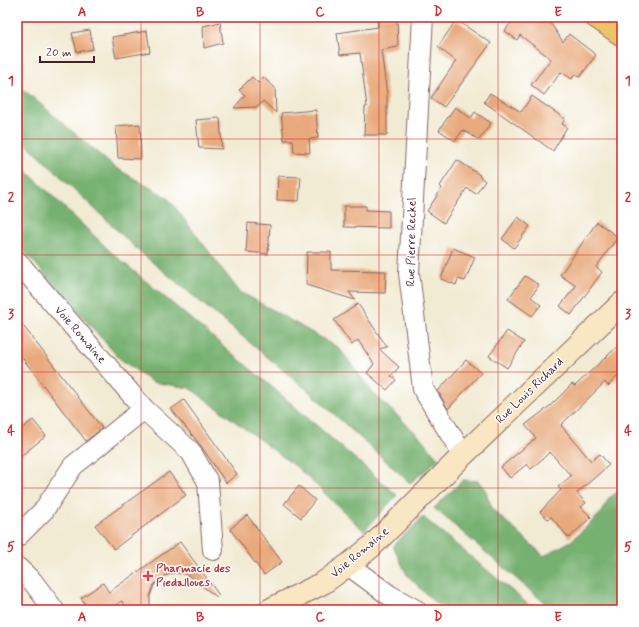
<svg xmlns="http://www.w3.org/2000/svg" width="639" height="627" font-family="Mynerve,sans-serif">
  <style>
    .forest { fill: #77b171; stroke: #60684e }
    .building { fill: #e8a97b }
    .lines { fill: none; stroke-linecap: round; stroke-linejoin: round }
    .street-casing { stroke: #856666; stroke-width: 22 }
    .secondary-casing { stroke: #856666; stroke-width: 24 }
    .primary-casing { stroke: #856666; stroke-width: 24 }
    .street { stroke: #fff; stroke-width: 20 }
    .secondary { stroke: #f9e7c3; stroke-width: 22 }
    .primary { stroke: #efc469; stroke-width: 22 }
    .grid { fill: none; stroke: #d62828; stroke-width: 1; stroke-opacity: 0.55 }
    .health-dot { fill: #e0444e; stroke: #fff; stroke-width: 1.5 }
    .labels { text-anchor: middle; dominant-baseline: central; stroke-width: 3; stroke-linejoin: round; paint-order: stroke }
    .street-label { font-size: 12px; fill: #4a1f2b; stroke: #fff }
    .health-label { font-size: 12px; font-weight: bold; fill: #be3a42; stroke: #fff; text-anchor: start }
    .neatline { fill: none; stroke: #d62828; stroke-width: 1.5 }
    .grid-label { font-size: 13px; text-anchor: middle; font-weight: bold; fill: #d62828 }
  </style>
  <rect width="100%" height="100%" fill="#fff"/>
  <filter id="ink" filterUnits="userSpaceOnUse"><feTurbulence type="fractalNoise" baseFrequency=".025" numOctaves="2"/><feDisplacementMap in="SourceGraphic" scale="8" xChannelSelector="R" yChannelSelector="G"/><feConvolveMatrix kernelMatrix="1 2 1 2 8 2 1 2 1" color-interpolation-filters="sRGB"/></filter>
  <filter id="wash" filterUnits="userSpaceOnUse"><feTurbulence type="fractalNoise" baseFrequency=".012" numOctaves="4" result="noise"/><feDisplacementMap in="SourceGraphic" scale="16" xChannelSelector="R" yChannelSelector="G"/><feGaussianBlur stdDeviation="0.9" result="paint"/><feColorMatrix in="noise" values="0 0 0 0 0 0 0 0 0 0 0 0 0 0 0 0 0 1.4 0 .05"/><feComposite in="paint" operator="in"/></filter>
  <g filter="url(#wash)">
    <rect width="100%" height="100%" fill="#f2ebd4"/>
    <g class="forest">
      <polygon points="17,84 114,167 168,198 239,291 339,348 374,394 420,437 439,459 410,483 311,393 140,252 17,135"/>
      <polygon points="17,162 111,252 272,387 397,495 364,531 298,468 190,388 152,382 119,358 17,243"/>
      <polygon points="463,480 478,481 485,489 492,509 544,556 571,541 600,514 609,498 622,489 622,610 553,610 434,508"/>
      <polygon points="423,517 535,610 448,610 433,601 407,575 393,546"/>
    </g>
    <g id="blocks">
      <g class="building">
        <polygon points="377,17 397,17 398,47 381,50 387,95 387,135 364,135 365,107 367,107 360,53 340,55 337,33 378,27"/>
        <polygon points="515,17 542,17 552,25 563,42 569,34 596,55 580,77 575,74 572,79 561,72 544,95 531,85 551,59 520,35 517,40 505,31"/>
        <polygon points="456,20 491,43 444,107 431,98 456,61 438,47"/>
        <polygon points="220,22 223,43 204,48 203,26"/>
        <polygon points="90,30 93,49 77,52 72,33"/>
        <polygon points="147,31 150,52 116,58 112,37"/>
        <polygon points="252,77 258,83 263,77 275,88 276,113 263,101 258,107 234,108 245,95 239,90"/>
        <polygon points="490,93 521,112 532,96 565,119 562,124 567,127 553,151 484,102"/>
        <polygon points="455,107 471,118 475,112 491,123 479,140 463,130 455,141 439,130"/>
        <polygon points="316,110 318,138 309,139 310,153 294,152 293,140 284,140 281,113"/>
        <polygon points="220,118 222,149 199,148 196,120"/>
        <polygon points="140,124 141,159 118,158 116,126"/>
        <polygon points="457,160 480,175 479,176 485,181 476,194 467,188 444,223 427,211 442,188 440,186"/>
        <polygon points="278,176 301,177 299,201 277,200"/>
        <polygon points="344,206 366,206 366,210 389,211 389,228 344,227"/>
        <polygon points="518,217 530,226 514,248 502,239"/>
        <polygon points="597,222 618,237 596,267 602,272 571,315 560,306 576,286 560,275"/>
        <polygon points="248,223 270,225 268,254 246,252"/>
        <polygon points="453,248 475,257 465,281 458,279 456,285 441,279"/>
        <polygon points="307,252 331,252 331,270 386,271 385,293 349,292 355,300 306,285"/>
        <polygon points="525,276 539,285 531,297 541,305 532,316 508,299"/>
        <polygon points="358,304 387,347 379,349 399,367 391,376 396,380 387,390 367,373 374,364 358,340 352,345 334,320"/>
        <polygon points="17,318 102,428 86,441 17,351"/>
        <polygon points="507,331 524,342 507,368 489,356"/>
        <polygon points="622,342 622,372 608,386 605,382 561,425 591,461 600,454 609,465 577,493 586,503 581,507 591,517 569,538 551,517 548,519 540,512 561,490 558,487 571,476 550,452 531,469 527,464 510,478 501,467 536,438 525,425 550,406 572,384 575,386"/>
        <polygon points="466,360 481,373 448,409 438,391"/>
        <polygon points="184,400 237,474 226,483 201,446 171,409"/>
        <polygon points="33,420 46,436 17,459 17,432"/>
        <polygon points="169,472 186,495 114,549 95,525"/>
        <polygon points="299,486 315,500 301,518 284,504"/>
        <polygon points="247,515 282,562 264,575 230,529"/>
        <polygon points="180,542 219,595 217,597 186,574 174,573 162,577 154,585 150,596 150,610 128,610 122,601 107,610 85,610 88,608 81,598 103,583 109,592"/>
      </g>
    </g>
  </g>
  <g filter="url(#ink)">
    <use href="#blocks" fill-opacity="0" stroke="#856666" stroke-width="1"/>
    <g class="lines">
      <g class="street-casing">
        <g id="street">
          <polyline points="423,17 409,273 423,389 463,455"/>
          <polyline points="17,261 144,409"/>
          <polyline points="17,537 44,510 73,466 144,409 191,452 208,482 213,550"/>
          <polyline points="348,565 389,595 416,610"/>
          <polyline points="17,567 33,582 54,610"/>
        </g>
      </g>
      <g class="secondary-casing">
        <polyline id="secondary" points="269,610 323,583 348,565 371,547 463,455 622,303"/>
      </g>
      <g class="primary-casing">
        <polyline id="primary" points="596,17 622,35"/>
      </g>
      <use href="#street" class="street"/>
      <use href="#secondary" class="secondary"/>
      <use href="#primary" class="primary"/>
    </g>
  </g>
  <path class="grid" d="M 141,17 L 141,610M 260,17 L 260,610M 379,17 L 379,610M 498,17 L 498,610M 17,139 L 622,139M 17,255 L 622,255M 17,372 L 622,372M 17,488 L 622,488"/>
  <path class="health-dot" d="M146 570h4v4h4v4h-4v4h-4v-4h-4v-4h4z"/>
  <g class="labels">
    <g class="street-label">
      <text transform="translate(412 242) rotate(-89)">Rue Pierre Reckel</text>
      <text transform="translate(80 335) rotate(49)">Voie Romaine</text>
      <text transform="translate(530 391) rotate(-44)">Rue Louis Richard</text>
      <text transform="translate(360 553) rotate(-40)">Voie Romaine</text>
    </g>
    <g class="health-label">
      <text x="156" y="569">Pharmacie des<tspan x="156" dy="14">Piedalloues</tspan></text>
    </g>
  </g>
  <rect width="639" height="627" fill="none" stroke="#fff" stroke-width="44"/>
  <path d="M40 56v6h54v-6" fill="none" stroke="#4a1f2b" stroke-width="2"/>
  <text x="46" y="56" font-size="12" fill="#4a1f2b" stroke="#ffffff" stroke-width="3" paint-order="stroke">20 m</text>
  <rect x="22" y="22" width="595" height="583" class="neatline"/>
  <g class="grid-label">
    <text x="82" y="16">A</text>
    <text x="200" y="16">B</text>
    <text x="320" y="16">C</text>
    <text x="438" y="16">D</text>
    <text x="558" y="16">E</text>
    <text x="11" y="85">1</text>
    <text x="628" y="85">1</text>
    <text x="11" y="201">2</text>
    <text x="628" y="201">2</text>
    <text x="11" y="318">3</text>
    <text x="628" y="318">3</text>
    <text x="11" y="435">4</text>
    <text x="628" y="435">4</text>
    <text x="11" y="551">5</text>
    <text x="628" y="551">5</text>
    <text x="82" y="621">A</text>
    <text x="200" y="621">B</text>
    <text x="320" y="621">C</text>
    <text x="438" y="621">D</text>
    <text x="558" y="621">E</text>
  </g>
</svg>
